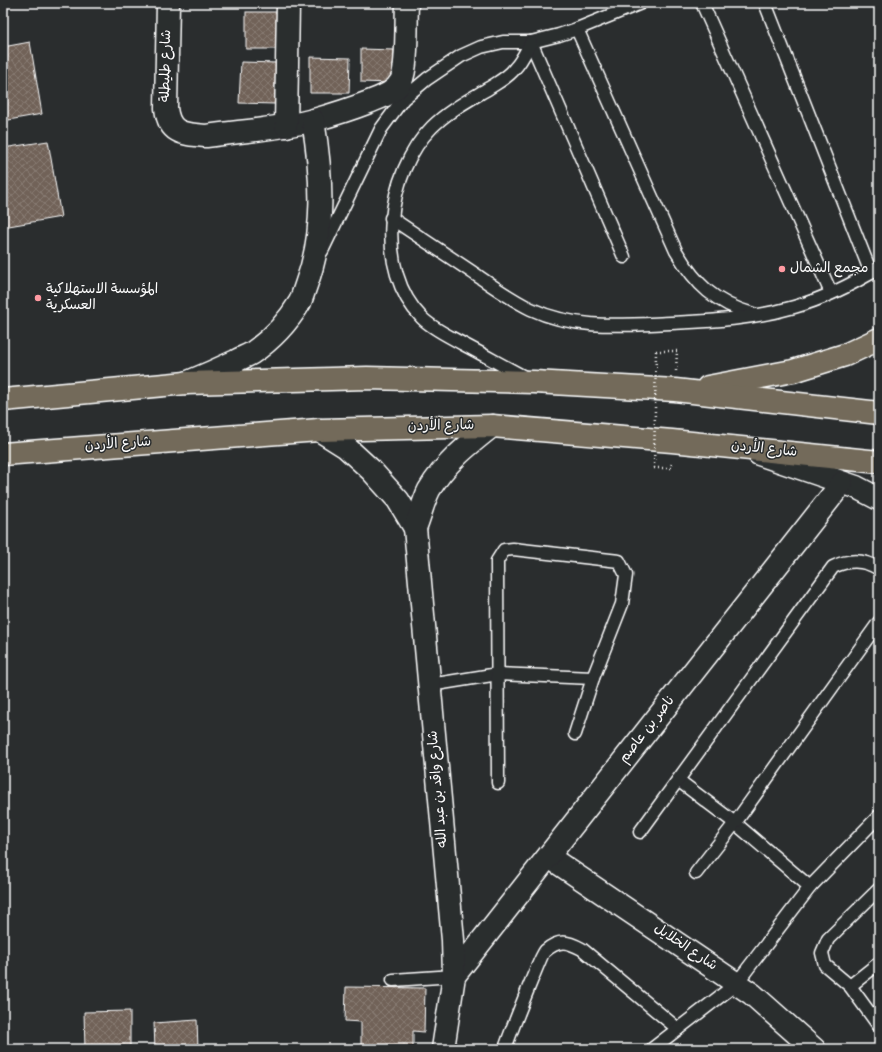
<svg xmlns="http://www.w3.org/2000/svg" width="882" height="1052" font-family="'Gochi Hand','Playpen Sans Arabic',sans-serif">
  <style>
    .building { fill: url(#building-cross-hatch); stroke: #fff }
    .lines { fill: none; stroke-linecap: round; stroke-linejoin: round }
    .lane-casing { stroke: #fff; stroke-width: 15 }
    .street-casing { stroke: #fff; stroke-width: 25 }
    .highway-casing { stroke: #fff; stroke-width: 25 }
    .path { stroke: #fff; stroke-width: 2.5; stroke-dasharray: 1 3; stroke-linecap: butt }
    .lane { stroke: #2a2d2e; stroke-width: 12 }
    .street { stroke: #2a2d2e; stroke-width: 22 }
    .highway { stroke: #736b5a; stroke-width: 22 }
    .path-bridge { stroke: #fff; stroke-width: 2.5; stroke-dasharray: 1 3; stroke-linecap: butt }
    .poi-dot { fill: #ff9aa2; stroke: #2a2d2e; stroke-width: 1.5 }
    .labels { text-anchor: middle; dominant-baseline: central; stroke-width: 3; stroke-linejoin: round; paint-order: stroke }
    .street-label { font-size: 14px; fill: #fff; stroke: #2a2d2e }
    .poi-label { font-size: 14px; fill: #fff; stroke: #2a2d2e; text-anchor: start }
  </style>
  <defs>
    <pattern id="building-cross-hatch" width="8" height="8" patternUnits="userSpaceOnUse"><rect width="8" height="8" fill="#716258"/><path d="M0 0l8 8M0 8l8-8" fill="none" stroke="#867a71"/></pattern>
  </defs>
  <rect width="100%" height="100%" fill="#2a2d2e"/>
  <filter id="ink" filterUnits="userSpaceOnUse"><feTurbulence type="fractalNoise" baseFrequency=".025" numOctaves="2"/><feDisplacementMap in="SourceGraphic" scale="8" xChannelSelector="R" yChannelSelector="G"/><feConvolveMatrix kernelMatrix="1 2 1 2 8 2 1 2 1" color-interpolation-filters="sRGB"/></filter>
  <g filter="url(#ink)">
    <g class="building">
      <rect x="246" y="12" width="33" height="37"/>
      <polygon points="30,42 42,114 3,121 3,47"/>
      <polygon points="361,49 394,50 393,83 361,82"/>
      <polygon points="310,57 350,58 349,93 310,93"/>
      <polygon points="241,62 277,63 275,104 239,103"/>
      <polygon points="48,141 61,217 3,227 3,148"/>
      <polygon points="346,987 425,988 424,1032 413,1031 413,1049 361,1049 361,1022 345,1021"/>
      <polygon points="130,1011 130,1049 85,1049 84,1012"/>
      <polygon points="197,1020 198,1049 155,1049 154,1023"/>
    </g>
    <g class="lines">
      <g class="lane-casing">
        <g id="lane">
          <polyline points="702,3 831,293"/>
          <polyline points="765,3 871,273"/>
          <path d="M 577,29 L 676,251 C 696,285 715,303 753,314"/>
          <polyline points="531,42 624,257"/>
          <path d="M 391,218 C 418,236 445,254 472,272 C 491,285 510,299 531,309 C 576,330 623,325 671,323 C 713,321 753,319 794,307 C 823,299 853,284 879,268"/>
          <polyline points="322,251 381,129 403,99 427,79 461,56 481,47 503,42 531,42 559,35 577,29 641,3"/>
          <path d="M 526,378 C 505,367 484,355 463,344 C 449,336 433,329 422,318 C 374,270 386,173 432,127 C 448,111 469,100 489,88 C 498,82 509,77 515,68 C 522,61 526,51 531,42"/>
          <polyline points="430,685 498,674 593,678"/>
          <polyline points="678,780 735,823 810,887"/>
          <polyline points="498,783 497,561 504,550 513,549 619,561 626,575 622,604 593,678 575,734"/>
          <path d="M 640,832 L 833,567 C 849,559 864,559 879,569"/>
          <polyline points="696,873 735,823 879,622"/>
          <polyline points="879,889 828,939 822,953 825,965 850,986 879,1026"/>
          <polyline points="393,980 454,976"/>
          <polyline points="850,986 879,963"/>
          <path d="M 505,1049 C 508,1039 541,954 545,951 C 559,939 567,941 582,949 L 678,1029"/>
          <polyline points="652,1049 736,984 810,887 879,816"/>
        </g>
      </g>
      <g class="street-casing">
        <g id="street">
          <path d="M 168,3 L 166,108 C 169,134 183,134 206,136 C 242,131 279,129 314,120 C 332,115 351,109 369,102 C 381,97 395,93 401,81 C 408,68 406,20 407,3"/>
          <polyline points="286,126 288,3"/>
          <path d="M 186,383 C 203,376 219,369 236,361 C 241,358 247,356 252,353 C 271,340 288,322 300,302 C 302,297 304,291 306,285 C 326,232 322,175 313,120"/>
          <polyline points="319,430 346,447 371,470 398,500 415,528"/>
          <polyline points="759,454 856,487 879,499"/>
          <polyline points="549,857 752,994 814,1049"/>
          <polyline points="454,976 842,483"/>
          <path d="M 443,1049 L 454,976 L 453,940 L 415,528 C 420,516 423,502 429,490 C 445,463 468,445 492,426"/>
        </g>
      </g>
      <g class="highway-casing">
        <g id="highway">
          <polyline points="708,387 793,371 845,355 879,339"/>
          <polyline points="3,400 186,383 367,378 534,382 675,390 879,413"/>
          <polyline points="3,454 319,430 492,426 672,441 879,462"/>
        </g>
      </g>
      <g class="path">
        <polyline points="656,351 677,351 676,371"/>
        <polyline points="654,468 671,468 672,462"/>
      </g>
      <use href="#lane" class="lane"/>
      <use href="#street" class="street"/>
      <use href="#highway" class="highway"/>
      <polyline class="path-bridge" points="654,468 656,351"/>
    </g>
  </g>
  <g class="poi-dot">
    <circle cx="782" cy="269" r="4"/>
    <circle cx="38" cy="298" r="4"/>
  </g>
  <g class="labels">
    <g class="street-label">
      <text transform="translate(167 66) rotate(-89)">شارع طليطلة</text>
      <text transform="translate(441 427) rotate(-1)">شارع الأردن</text>
      <text transform="translate(118 445) rotate(-4)">شارع الأردن</text>
      <text transform="translate(764 450) rotate(6)">شارع الأردن</text>
      <text transform="translate(648 730) rotate(-52)">ناصر بن عاصم</text>
      <text transform="translate(439 789) rotate(-95)">شارع واقد بن عبد الله</text>
      <text transform="translate(685 948) rotate(34)">شارع الخلايل</text>
    </g>
    <g class="poi-label">
      <text x="790" y="269">مجمع الشمال</text>
      <text x="46" y="290">المؤسسة الاستهلاكية<tspan x="46" dy="16">العسكرية</tspan></text>
    </g>
  </g>
  <rect width="882" height="1052" fill="none" stroke="#2a2d2e" stroke-width="16"/>
  <rect x="8" y="8" width="866" height="1036" fill="none" stroke="#fff" stroke-width="1.5" filter="url(#ink)"/>
</svg>
